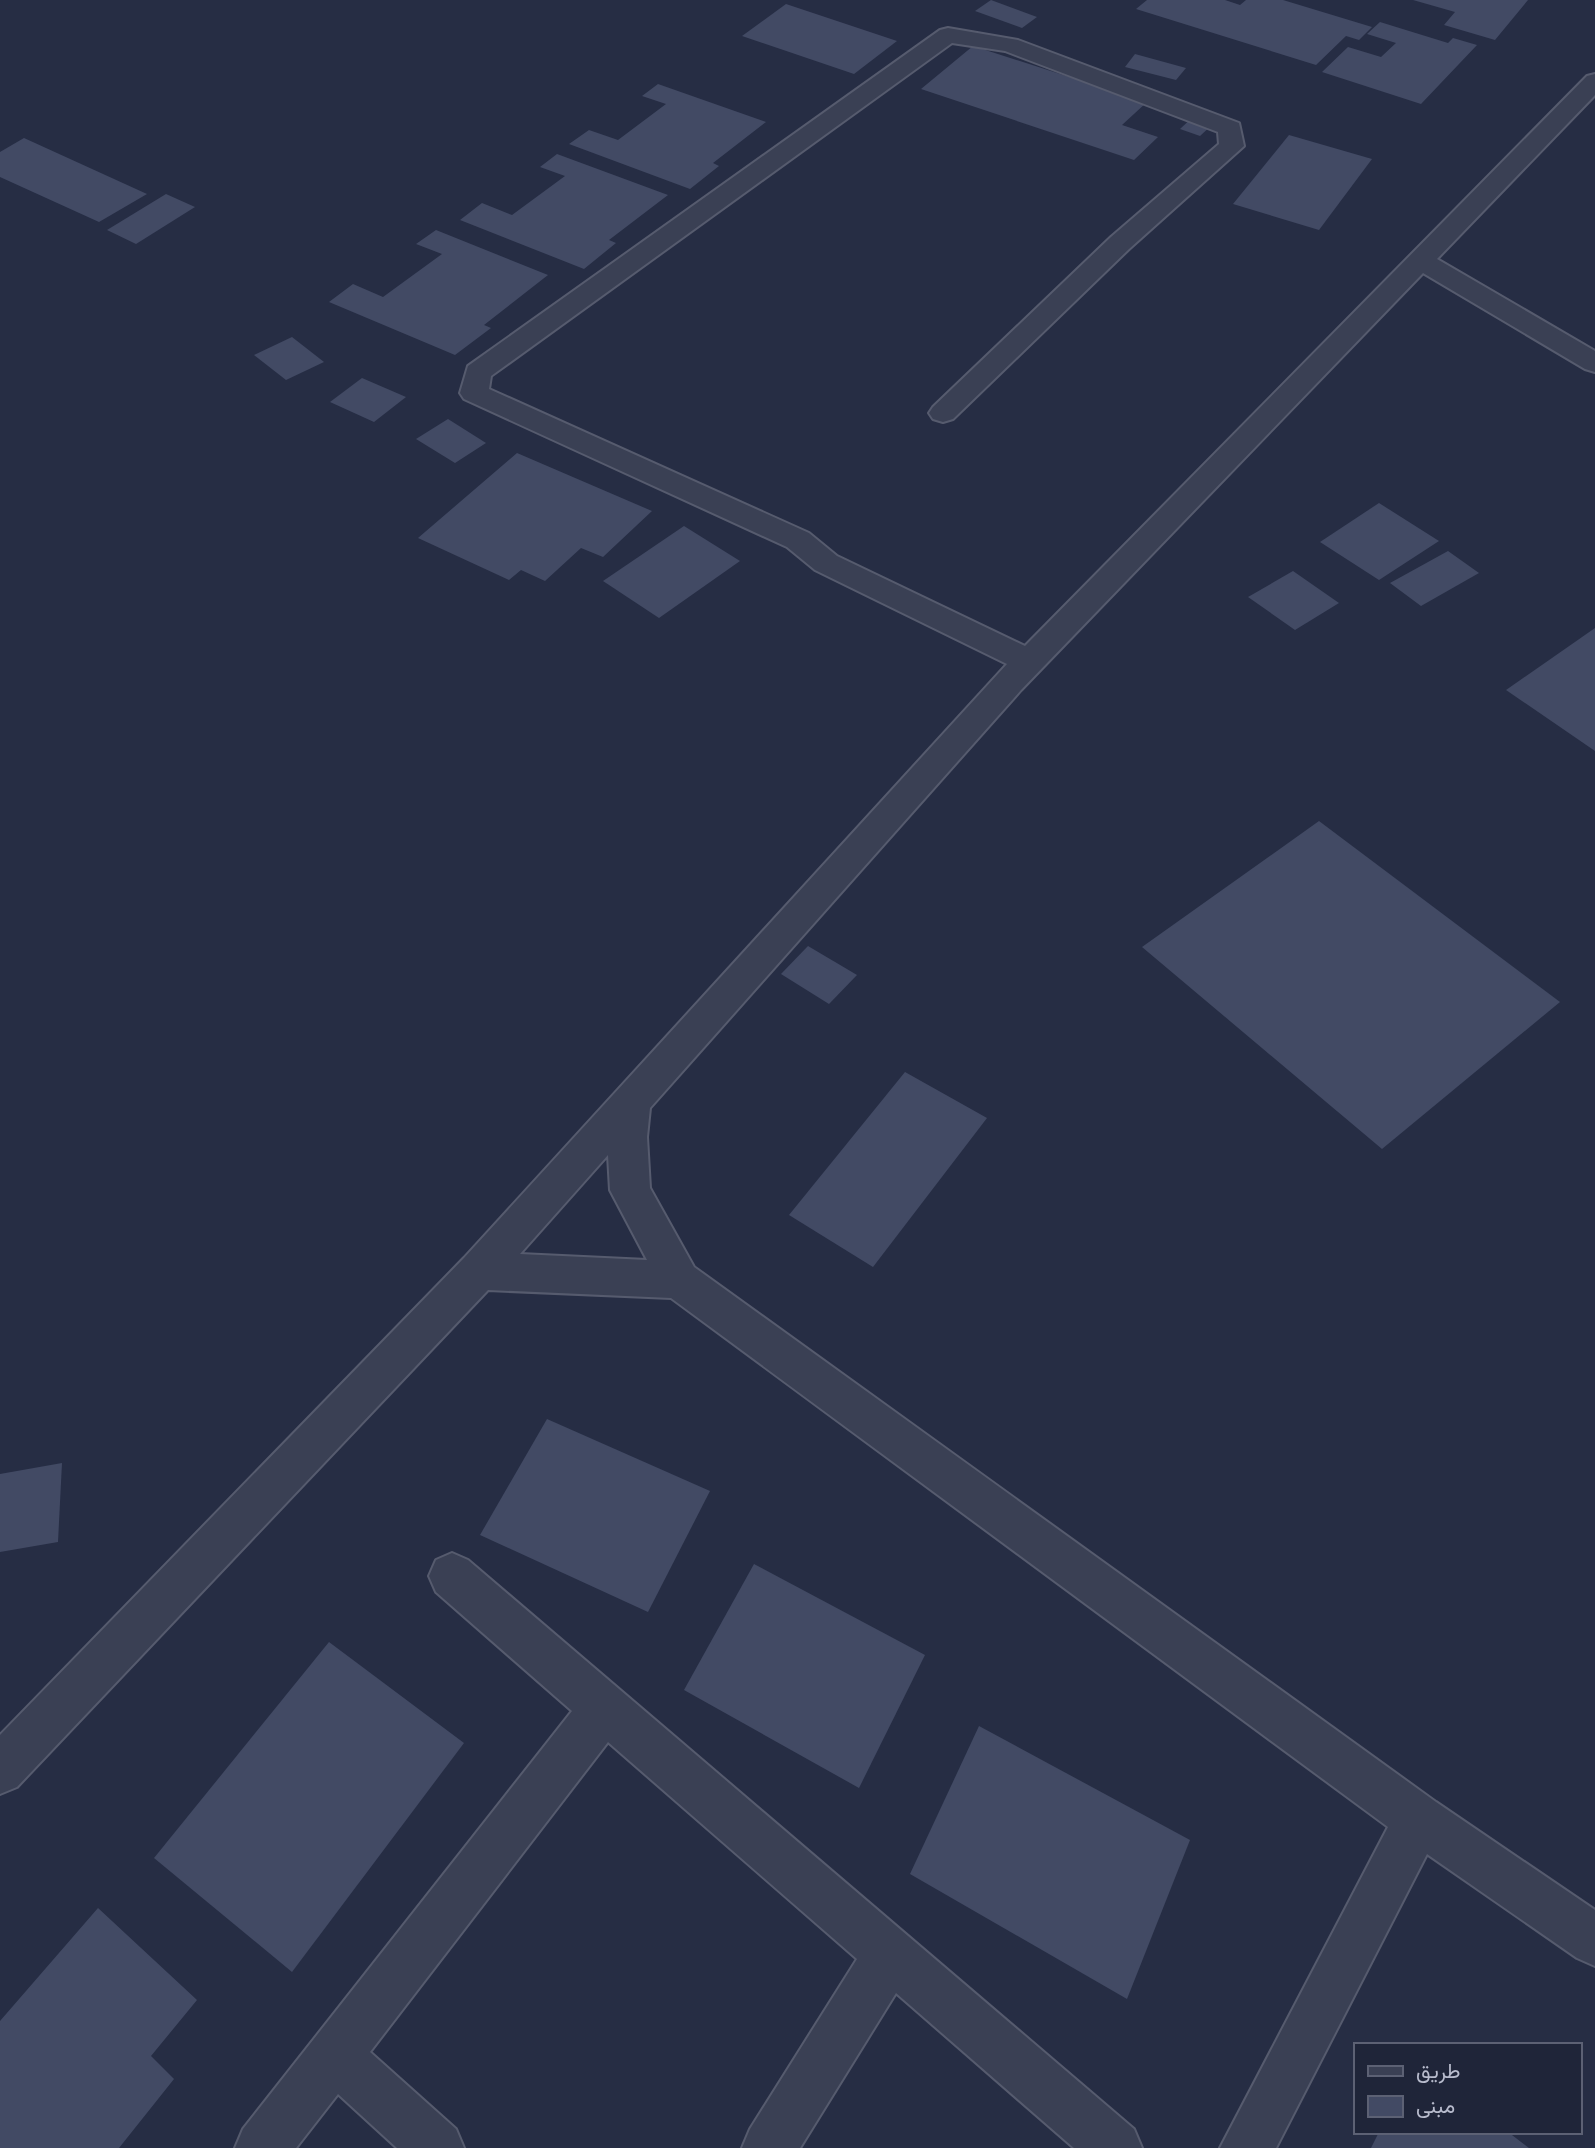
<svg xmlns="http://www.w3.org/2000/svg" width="1595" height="2148" font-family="Cabin,Vazirmatn,sans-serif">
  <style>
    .building { fill: #424a64 }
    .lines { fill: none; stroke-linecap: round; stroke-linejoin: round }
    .minor-casing { stroke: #565b6e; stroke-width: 4 }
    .minor { fill: #3a4054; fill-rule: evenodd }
  </style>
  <rect width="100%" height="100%" fill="#262d44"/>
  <g class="building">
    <polygon points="991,0 1037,17 1022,28 975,11"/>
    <polygon points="1147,0 1225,0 1240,5 1246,0 1283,0 1372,27 1359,40 1346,36 1316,65 1136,9"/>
    <polygon points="1413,0 1528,0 1495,40 1444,25 1455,12"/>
    <polygon points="786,4 897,41 854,74 742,36"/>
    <polygon points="1380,22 1448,43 1453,38 1477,45 1421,104 1322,72 1348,47 1381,57 1396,43 1367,34"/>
    <polygon points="973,46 1147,102 1122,125 1158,137 1134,160 921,89"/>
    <polygon points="1135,54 1186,68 1176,80 1125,67"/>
    <polygon points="658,84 766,122 713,163 719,166 690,189 569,144 589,130 618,140 666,104 642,96"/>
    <polygon points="1195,115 1215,122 1200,136 1180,129"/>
    <polygon points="1289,135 1372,159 1319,230 1233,204"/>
    <polygon points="24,138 147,194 99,222 0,177 0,152"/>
    <polygon points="557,154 668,195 609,240 616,243 584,269 460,220 482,203 512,215 565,176 540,167"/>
    <polygon points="166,194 195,207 136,244 107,230"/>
    <polygon points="436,230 548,275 484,325 491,328 455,355 329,302 353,284 383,297 442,254 416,244"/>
    <polygon points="292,337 324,362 286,380 254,355"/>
    <polygon points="362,378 406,397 374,422 330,402"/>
    <polygon points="448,419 486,443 455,463 416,439"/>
    <polygon points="517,453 652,511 603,557 581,548 545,581 521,570 509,580 418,538"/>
    <polygon points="1379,503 1439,541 1379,580 1320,542"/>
    <polygon points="684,526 740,561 659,618 603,581"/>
    <polygon points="1448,551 1479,573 1421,606 1390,583"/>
    <polygon points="1293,571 1339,603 1295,630 1248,597"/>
    <polygon points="1595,628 1595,751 1506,690"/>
    <polygon points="1319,821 1560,1002 1382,1149 1142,947"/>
    <polygon points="808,946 857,975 829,1004 781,974"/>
    <polygon points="905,1072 987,1118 873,1267 789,1215"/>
    <polygon points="547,1419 710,1491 648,1612 480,1535"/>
    <polygon points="62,1463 58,1542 0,1552 0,1474"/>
    <polygon points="754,1564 925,1655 859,1788 684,1690"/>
    <polygon points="329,1642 464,1743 292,1972 154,1858"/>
    <polygon points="979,1726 1190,1840 1127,1999 910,1874"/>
    <polygon points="98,1908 197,2000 151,2056 174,2079 119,2148 0,2148 0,2021"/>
    <polygon points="1379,2132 1508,2132 1529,2148 1371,2148"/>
  </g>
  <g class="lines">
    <g class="minor-casing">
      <g id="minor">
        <path d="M 948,28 L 1018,40 L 1239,123 L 1244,146 L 1129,249 L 953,419 L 943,422 L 933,419 L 929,413 L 933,407 L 1111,237 L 1219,144 L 1218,132 L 1005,51 L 952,43 L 491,376 L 489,389 L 809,533 L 837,556 L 1025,646 L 1587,76 L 1595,74 L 1595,95 L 1437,259 L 1595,351 L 1595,372 L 1585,369 L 1423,273 L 1021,690 L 650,1108 L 647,1137 L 650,1188 L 694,1267 L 1436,1802 L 1595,1910 L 1595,1966 L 1577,1958 L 1427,1854 L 1276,2148 L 1220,2148 L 1388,1827 L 671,1298 L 488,1290 L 17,1787 L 0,1794 L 0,1735 L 464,1258 L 1007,664 L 815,570 L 787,547 L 464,399 L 460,393 L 468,366 L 940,30 ZM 608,1155 L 610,1190 L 647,1260 L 520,1254 Z"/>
        <polygon points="452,1553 468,1560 1134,2129 1142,2148 1074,2148 896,1993 800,2148 742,2148 750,2129 857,1959 608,1742 370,2052 456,2129 464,2148 397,2148 338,2094 296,2148 235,2148 243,2129 572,1711 436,1592 429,1576 436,1560"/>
      </g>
    </g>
    <use href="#minor" class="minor"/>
  </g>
  <rect x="1354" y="2043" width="228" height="91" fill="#1f2539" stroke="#5c6174" stroke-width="2"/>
  <rect x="1368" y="2066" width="35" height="10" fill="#3a4054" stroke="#5c6174" stroke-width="2"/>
  <text x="1416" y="2078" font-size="21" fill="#b8bccd">طريق</text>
  <rect x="1368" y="2096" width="35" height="21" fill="#424a64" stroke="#5c6174" stroke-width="2"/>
  <text x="1416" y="2113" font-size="21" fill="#b8bccd">مبنى</text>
</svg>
